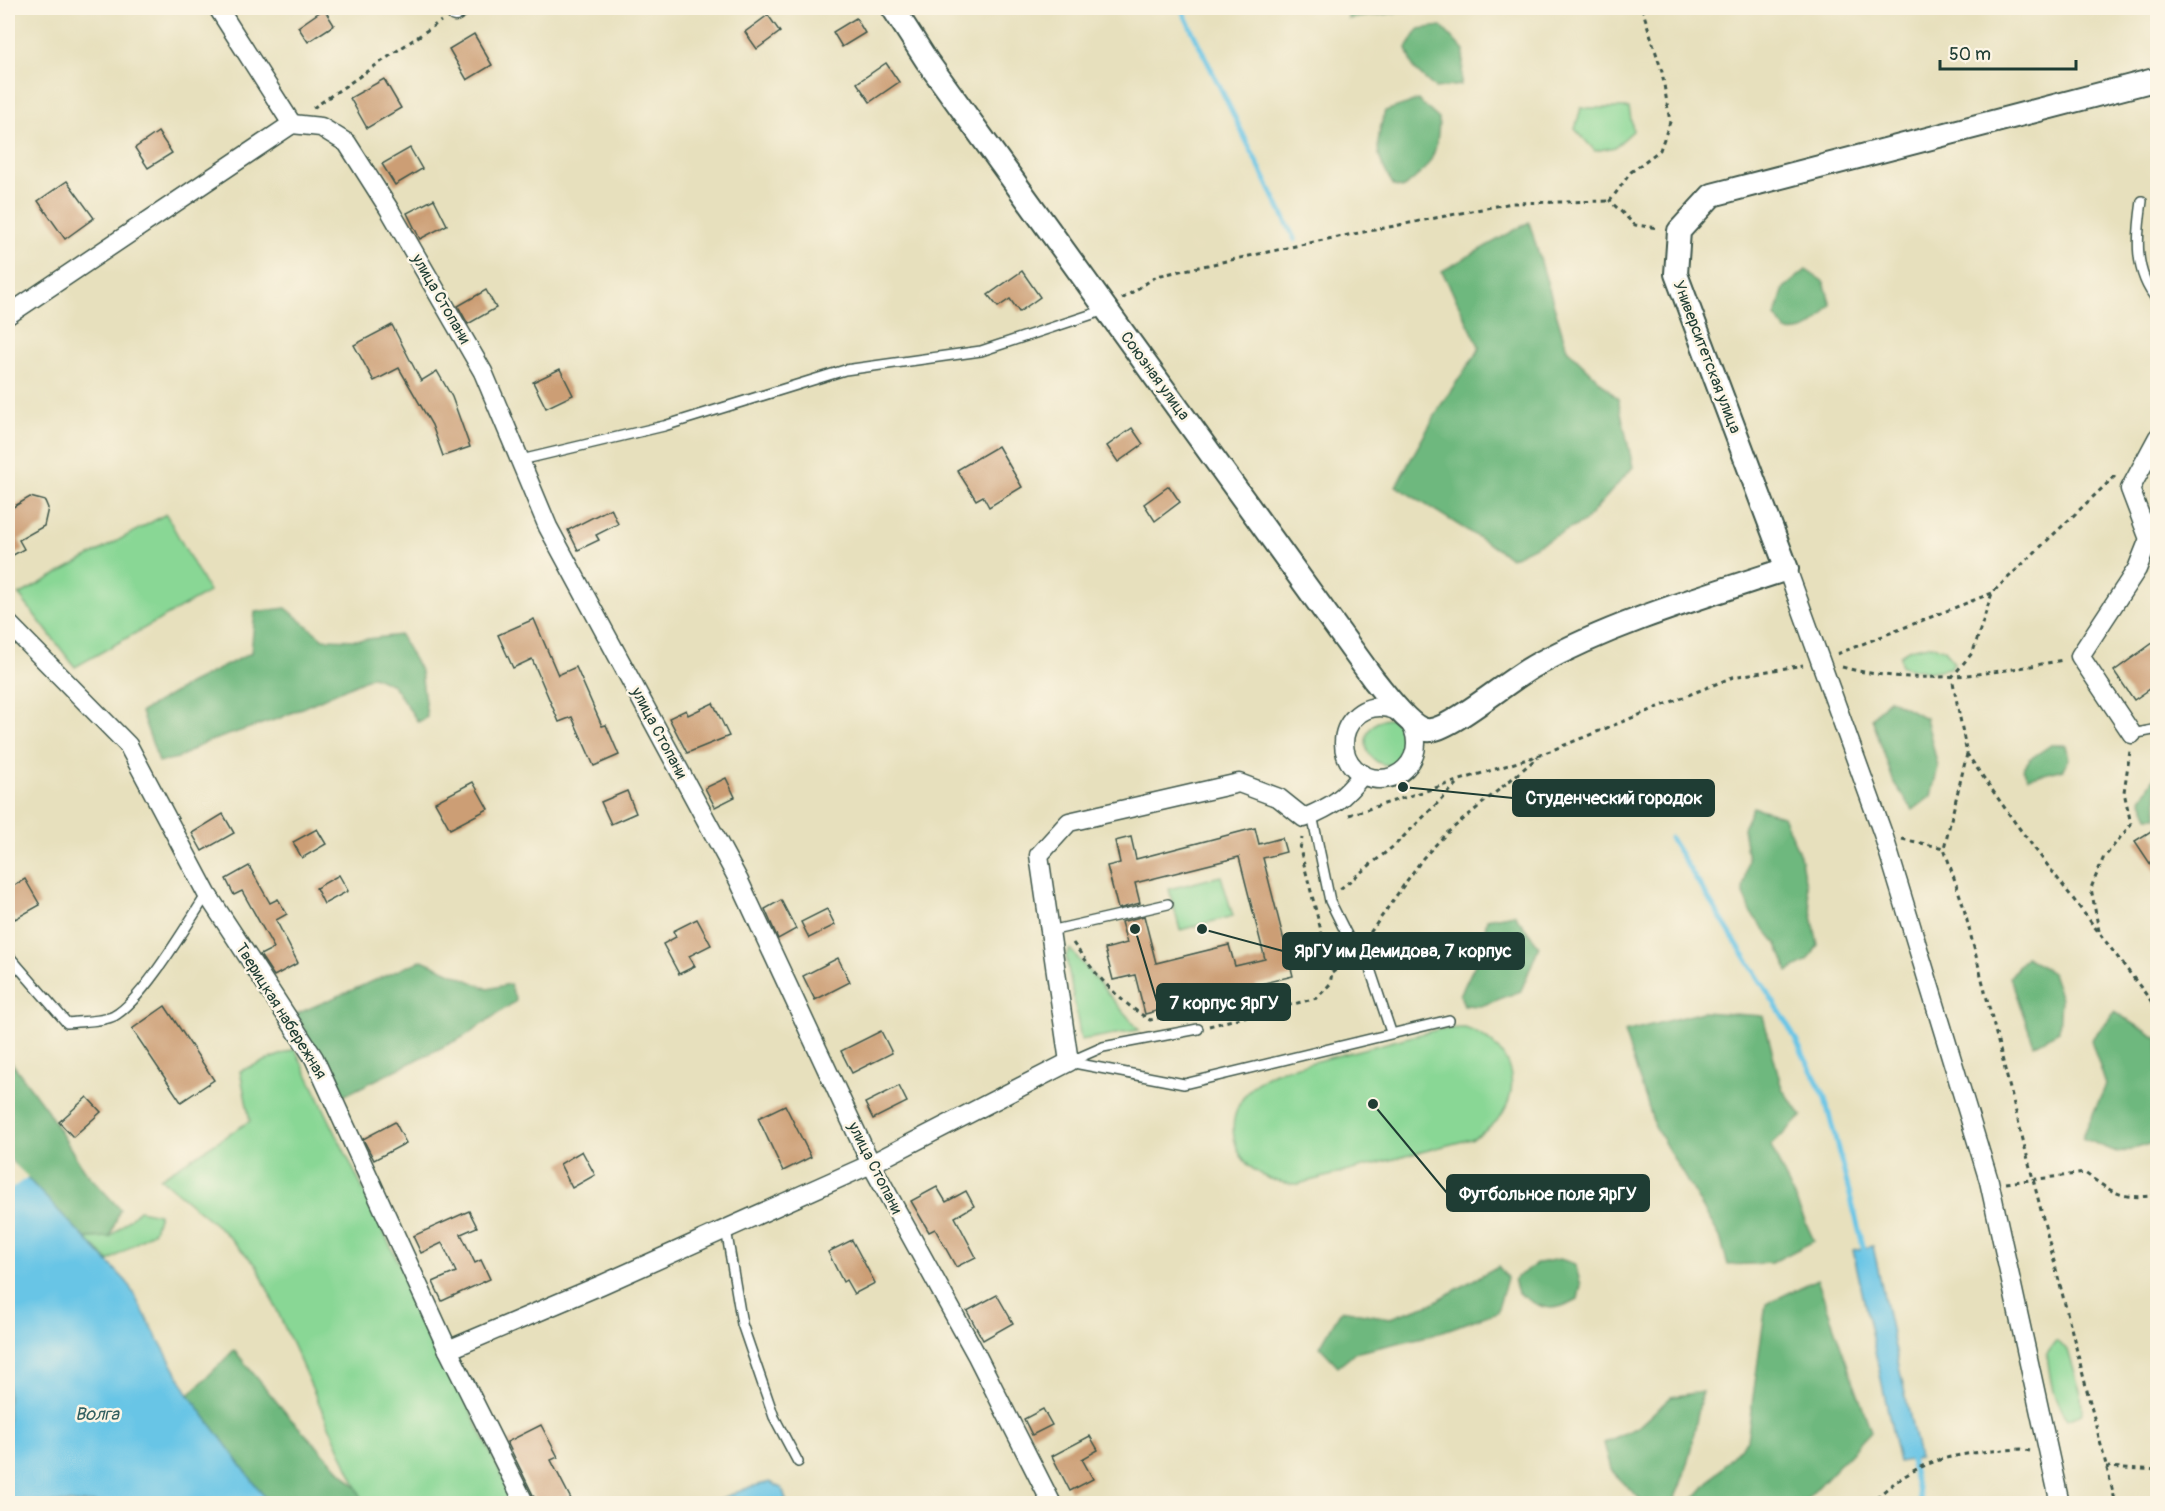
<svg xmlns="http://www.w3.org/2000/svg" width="2165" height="1511" font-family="Pangolin,sans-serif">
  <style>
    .green { fill: #89d795; stroke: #548a64; stroke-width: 1.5 }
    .forest { fill: #6eb87e; stroke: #467a59; stroke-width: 1.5 }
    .water { fill: #68c5e6; stroke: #44818d; stroke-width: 1.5 }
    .pier { fill: #e7e0bd }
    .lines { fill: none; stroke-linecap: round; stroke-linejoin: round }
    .stream { stroke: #68c5e6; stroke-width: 5 }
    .building { fill: #cc9e74 }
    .service-casing { stroke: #3d5549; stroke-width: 12 }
    .minor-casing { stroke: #3d5549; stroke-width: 21 }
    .tertiary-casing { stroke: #3d5549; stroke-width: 26 }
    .path { stroke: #3d5549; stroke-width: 3; stroke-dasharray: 4.5 4.5; stroke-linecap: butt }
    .service { stroke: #fff; stroke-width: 9 }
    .minor { stroke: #fff; stroke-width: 18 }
    .tertiary { stroke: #fff; stroke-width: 22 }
    .labels { text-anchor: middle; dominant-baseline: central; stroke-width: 5; stroke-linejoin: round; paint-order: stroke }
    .street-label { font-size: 16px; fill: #1f3d34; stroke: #fcf5e5 }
    .water-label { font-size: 18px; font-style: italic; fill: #315f60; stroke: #fcf5e5 }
    .leader { fill: none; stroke: #1f3d34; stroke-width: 2 }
    .callout-dot { fill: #1f3d34; stroke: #fcf5e5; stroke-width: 2 }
    .callout { fill: #1f3d34; stroke: #1f3d34; stroke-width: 2 }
    .callout-label { font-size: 18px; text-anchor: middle; font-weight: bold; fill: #fff }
  </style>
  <rect width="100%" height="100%" fill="#fcf5e5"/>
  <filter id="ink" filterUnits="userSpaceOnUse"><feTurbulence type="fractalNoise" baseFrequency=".0167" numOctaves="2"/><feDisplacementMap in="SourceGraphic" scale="12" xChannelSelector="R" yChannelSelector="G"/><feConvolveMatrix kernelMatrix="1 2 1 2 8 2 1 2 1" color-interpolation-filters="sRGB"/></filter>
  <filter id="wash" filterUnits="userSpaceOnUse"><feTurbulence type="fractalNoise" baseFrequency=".008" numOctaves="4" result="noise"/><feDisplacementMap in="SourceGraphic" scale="24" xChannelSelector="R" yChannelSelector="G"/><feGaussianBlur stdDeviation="1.35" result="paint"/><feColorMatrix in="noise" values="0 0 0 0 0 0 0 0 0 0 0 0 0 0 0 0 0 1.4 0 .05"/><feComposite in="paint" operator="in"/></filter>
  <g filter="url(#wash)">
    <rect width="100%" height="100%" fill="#e7e0bd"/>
    <g class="green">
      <polygon points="1581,108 1629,108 1633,131 1615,147 1595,151 1575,129"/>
      <polygon points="166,514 209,592 75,667 19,595"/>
      <polygon points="1928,645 1945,649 1954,663 1950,668 1928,672 1901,666 1900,655 1910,649"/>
      <circle cx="1389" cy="742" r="23"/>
      <polygon points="1221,876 1233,916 1180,930 1169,889"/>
      <polygon points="1070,949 1139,1030 1081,1040 1066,956"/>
      <path d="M 1465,1028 C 1524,1048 1528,1113 1471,1139 L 1298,1184 C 1226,1183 1208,1103 1275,1072 L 1440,1029 Z"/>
      <polygon points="295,1049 515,1503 364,1503 257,1266 223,1231 160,1178 250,1121 240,1071"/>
      <polygon points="139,1210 159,1214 154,1231 109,1261 85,1238 110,1237"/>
      <path d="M 2056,1341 L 2068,1350 L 2081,1394 L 2082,1413 L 2067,1419 C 2052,1400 2050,1378 2047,1354 Z"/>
    </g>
    <g class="forest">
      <polygon points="1348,8 1429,8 1348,19"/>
      <polygon points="1441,26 1464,51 1461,85 1435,88 1414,69 1407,48 1419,29"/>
      <path d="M 1418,100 L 1439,119 C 1438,154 1431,169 1402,188 L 1394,186 C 1374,155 1375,146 1385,111 Z"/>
      <polygon points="1529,222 1567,349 1618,399 1633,467 1584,522 1511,558 1396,486 1441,405 1480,348 1442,271"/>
      <path d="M 1806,270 L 1824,282 L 1831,305 C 1818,322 1809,334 1786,331 L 1775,316 L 1784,288 Z"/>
      <polygon points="286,608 323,639 359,640 400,635 421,672 427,717 418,722 393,685 373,676 280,718 204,743 178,758 159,762 141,712 189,684 251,653 255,612"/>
      <polygon points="1889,699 1926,718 1938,767 1931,796 1913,810 1894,783 1872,718"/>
      <polygon points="2051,745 2066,745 2069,759 2064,769 2028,778 2023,769 2030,759"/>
      <polygon points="2156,775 2157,817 2149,817 2141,799"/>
      <polygon points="1753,807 1783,816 1800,855 1818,945 1808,961 1788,972 1777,944 1750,912 1743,890 1748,859 1743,828"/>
      <polygon points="1514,914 1539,946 1521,991 1481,1006 1464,1005 1460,995 1480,954 1487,919"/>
      <polygon points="2026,957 2052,973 2061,999 2059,1031 2034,1045 2010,977"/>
      <polygon points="422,960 488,989 510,984 516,1001 463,1037 341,1097 296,1014"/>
      <polygon points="1702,1012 1763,1016 1782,1089 1802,1116 1771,1146 1814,1241 1771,1263 1728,1265 1720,1237 1655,1127 1624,1032"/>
      <polygon points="2115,1012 2158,1039 2157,1142 2119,1153 2082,1138 2106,1085 2091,1040"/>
      <polygon points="12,1063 47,1110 83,1169 120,1209 110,1237 85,1238 8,1158 8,1065"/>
      <path d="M 1560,1259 L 1575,1264 L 1581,1285 L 1578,1299 C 1551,1314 1542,1309 1518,1293 L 1514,1279 L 1538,1263 Z"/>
      <polygon points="1498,1266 1507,1278 1497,1312 1432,1335 1354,1353 1338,1366 1320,1347 1341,1310 1390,1318 1431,1304"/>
      <polygon points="1817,1279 1871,1431 1803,1503 1690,1503 1747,1440 1766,1304"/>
      <polygon points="234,1350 290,1418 357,1488 364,1503 269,1503 189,1395"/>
      <path d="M 1702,1392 C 1694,1429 1690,1470 1672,1503 L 1644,1503 L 1611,1470 L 1604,1443 L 1638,1427 L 1671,1397 Z"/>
    </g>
    <g class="water">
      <polygon points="8,1158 127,1282 189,1395 269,1503 8,1503"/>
      <polygon points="1873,1246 1919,1458 1899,1462 1853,1250"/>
      <polygon points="770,1482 782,1488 787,1503 710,1503 750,1487"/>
    </g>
    <polygon class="pier" points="8,1158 28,1177 8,1191"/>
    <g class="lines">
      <g class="stream">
        <polyline points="1181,8 1295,240"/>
        <polyline points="1670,838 1787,1023 1824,1095 1865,1253"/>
        <polyline points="1909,1453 1921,1504"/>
      </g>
    </g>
    <g id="blocks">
      <g class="building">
        <polygon points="324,9 334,25 308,42 298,27"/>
        <polygon points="768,15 780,32 757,49 745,32"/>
        <polygon points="856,18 865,33 842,47 833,32"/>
        <polygon points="474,34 492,65 467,80 449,49"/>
        <polygon points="886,63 899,82 870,102 857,83"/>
        <polygon points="384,79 401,108 367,128 350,98"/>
        <polygon points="158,132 172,153 148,168 135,148"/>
        <polygon points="410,148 422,169 395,185 382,164"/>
        <polygon points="67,181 94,218 65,239 38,201"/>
        <polygon points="434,199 447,225 420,239 407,213"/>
        <polygon points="1022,271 1040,297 1019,312 1010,299 998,307 988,295"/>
        <polygon points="486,290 496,308 468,324 458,306"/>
        <polygon points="392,325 421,381 437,371 452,397 470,447 443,456 432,425 399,368 374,381 354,345"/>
        <polygon points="560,369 573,395 546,408 533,382"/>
        <polygon points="1132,428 1143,444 1118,462 1107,446"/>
        <polygon points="998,446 1022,487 989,507 983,496 976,500 957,470"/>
        <polygon points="1169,486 1180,502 1155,521 1144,504"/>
        <polygon points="30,497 45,501 48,508 44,526 19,540 24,549 8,558 8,510"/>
        <polygon points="611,508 618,524 596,535 599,540 578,550 568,530"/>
        <polygon points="534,619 558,675 576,667 602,726 606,725 619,755 594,766 572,717 559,722 532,659 513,668 498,635"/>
        <polygon points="2157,640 2157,684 2134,700 2114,671"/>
        <polygon points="713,703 729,736 687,753 669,718 686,710 688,715"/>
        <polygon points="726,778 735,797 715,807 705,788"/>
        <polygon points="473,782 488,809 450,829 435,802"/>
        <polygon points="627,791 636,813 611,824 601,802"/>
        <polygon points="223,814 234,833 202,851 192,833"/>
        <polygon points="1255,828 1259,844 1282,838 1286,852 1263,858 1293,976 1256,985 1261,1007 1231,1015 1225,993 1145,1014 1135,975 1113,980 1105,949 1127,943 1121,922 1144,916 1156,963 1229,945 1235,966 1265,959 1239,857 1135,883 1140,903 1118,909 1107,866 1120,863 1115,841 1131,837 1136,859"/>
        <polygon points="317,829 326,844 302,858 293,842"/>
        <polygon points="2151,831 2157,841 2157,874 2135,841"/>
        <polygon points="249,866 270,903 278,899 287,914 276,920 298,963 274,976 260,955 274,948 242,891 234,895 226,879"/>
        <polygon points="339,875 348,891 324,904 316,888"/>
        <polygon points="25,879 40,905 15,919 8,906 8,889"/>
        <polygon points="781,900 796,929 778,939 765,909"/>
        <polygon points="827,909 835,925 809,938 801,922"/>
        <polygon points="697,919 711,945 689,956 695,966 679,974 663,944 676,937 673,931"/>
        <polygon points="838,958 850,982 815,1000 803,976"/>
        <polygon points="165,1006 214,1080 181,1102 132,1029"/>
        <polygon points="881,1031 892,1053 852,1073 841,1051"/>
        <polygon points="899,1086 907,1102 873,1119 865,1103"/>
        <polygon points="87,1097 101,1112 73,1137 59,1122"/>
        <polygon points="785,1105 811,1157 783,1171 758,1118"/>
        <polygon points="395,1122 406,1143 374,1160 363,1139"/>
        <polygon points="582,1151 595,1175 572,1188 560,1164"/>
        <polygon points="937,1187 946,1202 966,1191 974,1206 955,1217 976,1257 956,1267 935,1229 929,1232 911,1201"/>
        <polygon points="469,1211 477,1227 461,1234 475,1263 481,1260 490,1279 442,1301 433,1282 456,1272 442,1243 421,1253 413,1236"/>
        <polygon points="852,1240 875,1283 854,1294 846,1280 843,1282 828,1252"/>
        <polygon points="997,1295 1013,1323 983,1340 967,1311"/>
        <polygon points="1043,1409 1052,1425 1032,1435 1024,1419"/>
        <polygon points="541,1425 558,1457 551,1460 573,1503 537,1503 507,1442"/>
        <polygon points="1090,1436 1098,1450 1082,1459 1093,1479 1070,1491 1052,1456"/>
      </g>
    </g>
  </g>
  <g filter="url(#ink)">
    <use href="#blocks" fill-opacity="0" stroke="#3d5549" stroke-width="1.5"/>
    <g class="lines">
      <g class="service-casing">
        <g id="service">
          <path d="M 2142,201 C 2137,236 2133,272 2158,301"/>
          <polyline points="521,460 664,426 845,370 981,351 1105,310"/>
          <polyline points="2132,734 2158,729"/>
          <polyline points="1312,815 1330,901 1356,953 1369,966 1391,1032"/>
          <polyline points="1050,931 1168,904"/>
          <path d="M 8,955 L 67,1023 C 81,1021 102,1022 114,1016 C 143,1000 188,923 207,894"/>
          <polyline points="1069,1062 1184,1084 1449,1020"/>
          <polyline points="1069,1062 1103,1047 1198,1029"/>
          <polyline points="726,1229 742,1324 774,1417 798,1462"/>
        </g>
      </g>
      <g class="minor-casing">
        <g id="minor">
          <polyline points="218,8 292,124"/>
          <polyline points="455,12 461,8"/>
          <polyline points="292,124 321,127 347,143 389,209 483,372 548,527 739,881 871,1164 977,1356 1052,1504"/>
          <polyline points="8,315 292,124"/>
          <polyline points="1787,569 1883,834 1989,1181 2060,1504"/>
          <polyline points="8,623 128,745 207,894 314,1058 448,1350 525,1504"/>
          <circle cx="1380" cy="743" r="36"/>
          <polyline points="2132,734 2080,656 2137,569 2149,539 2130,489 2158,437"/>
          <path d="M 448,1350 L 601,1285 L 871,1164 L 1069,1062 L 1039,855 L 1069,822 L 1239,783 L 1279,798 L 1304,818 C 1333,806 1343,799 1363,774"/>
        </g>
      </g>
      <g class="tertiary-casing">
        <path id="tertiary" d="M 893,8 L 927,61 L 1374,680 C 1385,693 1413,733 1431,730 C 1454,727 1511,678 1536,665 C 1615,622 1702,597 1787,569 L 1676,274 L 1679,231 L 1712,195 L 2158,79"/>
      </g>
      <g class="path">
        <polyline points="1642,8 1662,72 1670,122 1660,150 1631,172 1610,201 1635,225 1659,228"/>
        <polyline points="313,108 441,21"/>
        <polyline points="1122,299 1157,276 1328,239 1512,203 1610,201"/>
        <polyline points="2115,476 1992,593 1973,652 1952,677 1967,754 2016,824 2158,1010"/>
        <polyline points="1837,654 1992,593"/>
        <path d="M 1842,667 C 1915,687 1990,674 2063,660"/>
        <polyline points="1967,754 1944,848 1963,905 2116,1504"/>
        <polyline points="1349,815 1540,755 1733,677 1803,665"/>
        <polyline points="1902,839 1944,848"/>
        <polyline points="1340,889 1395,845 1458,783"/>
        <polyline points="2099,931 2091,888 2103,859 2131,824 2124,792 2130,751"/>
        <polyline points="1365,940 1423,858 1447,833 1538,757"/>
        <path d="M 1073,943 C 1095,974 1117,1000 1150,1020 L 1193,1010"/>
        <polyline points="1332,973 1347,961"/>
        <polyline points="1191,1002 1195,1016"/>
        <polyline points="1209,1026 1317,998 1330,984 1332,973 1300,849 1302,838"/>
        <path d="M 2006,1183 L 2085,1173 C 2114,1194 2122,1200 2158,1195"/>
        <polyline points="2106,1467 2158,1470"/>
        <path d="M 1870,1504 C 1919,1456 1956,1453 2021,1449 L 2030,1451"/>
      </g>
      <use href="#service" class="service"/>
      <use href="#minor" class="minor"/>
      <use href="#tertiary" class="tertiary"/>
    </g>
  </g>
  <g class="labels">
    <g class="street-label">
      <text transform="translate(441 299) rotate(60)">улица Стопани</text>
      <text transform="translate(1707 357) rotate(69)">Университетская улица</text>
      <text transform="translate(1155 376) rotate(54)">Союзная улица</text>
      <text transform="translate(659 733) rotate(62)">улица Стопани</text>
      <text transform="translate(281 1011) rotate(58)">Тверицкая набережная</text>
      <text transform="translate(875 1168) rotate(63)">улица Стопани</text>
    </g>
    <g class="water-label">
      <text x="97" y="1414">Волга</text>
    </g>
  </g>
  <path class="leader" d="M1403 787L1513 798M1202 929L1283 951M1135 929L1157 1002M1373 1104L1447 1193"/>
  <g class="callout-dot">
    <circle cx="1403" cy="787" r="6"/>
    <circle cx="1202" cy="929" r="6"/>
    <circle cx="1135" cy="929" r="6"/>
    <circle cx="1373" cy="1104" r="6"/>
  </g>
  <g class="callout">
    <rect x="1513" y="780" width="201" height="36" rx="6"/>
    <rect x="1283" y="933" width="241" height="36" rx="6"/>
    <rect x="1157" y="984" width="133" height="36" rx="6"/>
    <rect x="1447" y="1175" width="202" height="36" rx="6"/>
  </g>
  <g class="callout-label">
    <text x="1614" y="804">Студенческий городок</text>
    <text x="1403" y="957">ЯрГУ им Демидова, 7 корпус</text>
    <text x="1224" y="1009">7 корпус ЯрГУ</text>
    <text x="1548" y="1200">Футбольное поле ЯрГУ</text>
  </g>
  <rect width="2165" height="1511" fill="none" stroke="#fcf5e5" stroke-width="30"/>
  <path d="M1940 60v9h136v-9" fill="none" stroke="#1f3d34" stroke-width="3"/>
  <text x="1949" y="60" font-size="18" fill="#1f3d34" stroke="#fcf5e5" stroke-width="4.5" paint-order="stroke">50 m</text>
</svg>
